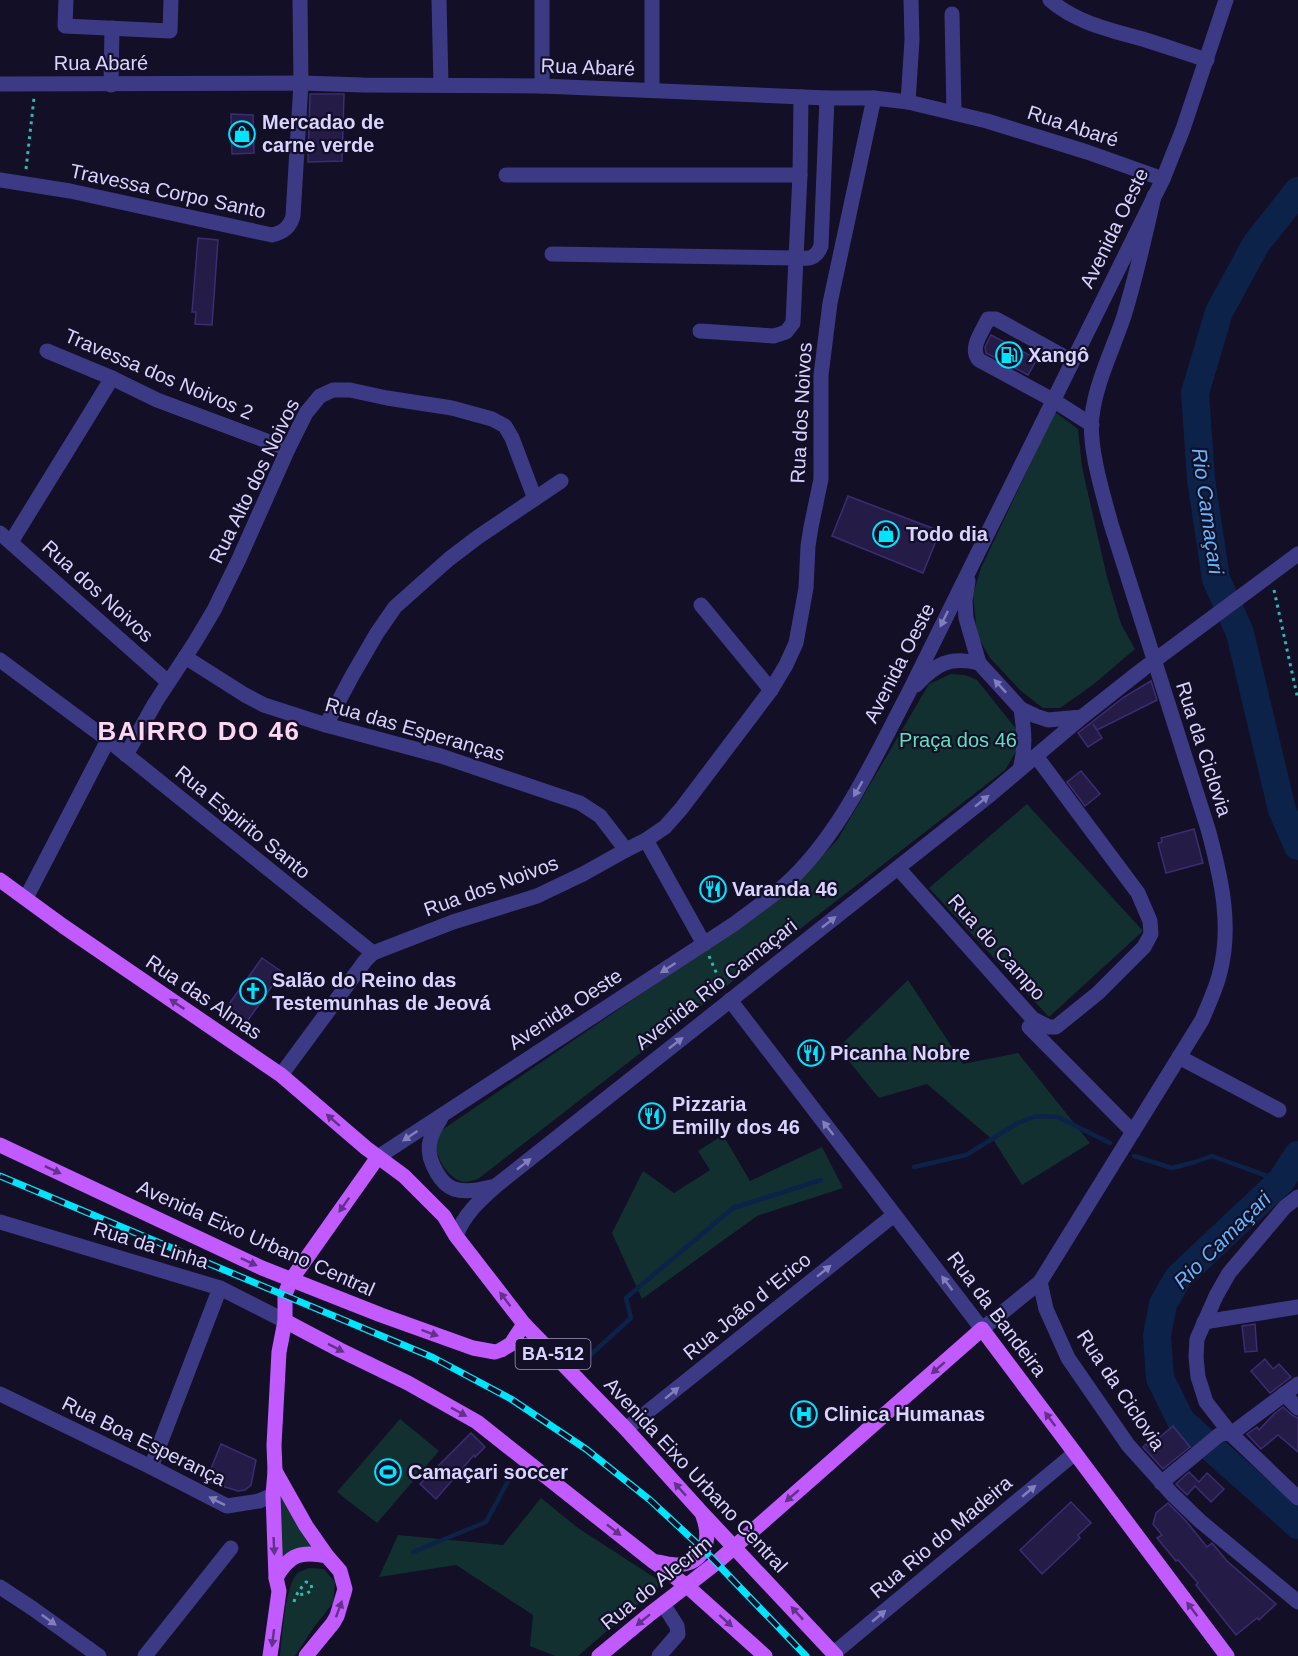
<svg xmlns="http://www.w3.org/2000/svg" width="1298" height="1656" font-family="Helvetica,sans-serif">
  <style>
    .green { fill: #12302f }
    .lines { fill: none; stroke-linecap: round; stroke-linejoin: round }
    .stream { stroke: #0c2248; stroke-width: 4.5 }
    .river { stroke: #0c2248; stroke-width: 28 }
    .building { fill: #241b47; stroke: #3b2d73; stroke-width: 1.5 }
    .path { stroke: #2fb8b0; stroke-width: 3; stroke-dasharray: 3 4.5; stroke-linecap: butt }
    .minor { stroke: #3d3a85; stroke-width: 15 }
    .major { stroke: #c25bff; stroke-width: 15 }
    .rail-casing { stroke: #00e5ff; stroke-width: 7 }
    .rail { stroke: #130f26; stroke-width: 4.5; stroke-dasharray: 14; stroke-linecap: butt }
    .oneway { fill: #837fbc }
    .oneway2 { fill: #623188 }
    .labels { text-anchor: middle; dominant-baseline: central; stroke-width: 4.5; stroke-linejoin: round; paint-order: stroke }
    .shield { fill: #130f26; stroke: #9e99be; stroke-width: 1.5 }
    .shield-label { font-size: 18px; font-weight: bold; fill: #d9d4ff }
    .street-label { font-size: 20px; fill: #d9d4ff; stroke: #130f26 }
    .poi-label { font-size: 20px; font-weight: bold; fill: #d9d4ff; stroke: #130f26; text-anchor: start }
    .park-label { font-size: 20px; fill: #5fe0c0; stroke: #130f26 }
    .water-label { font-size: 21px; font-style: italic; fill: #62b6ff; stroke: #130f26 }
    .district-label { font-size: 26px; font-weight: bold; letter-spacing: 1.5px; fill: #ffd6f0; stroke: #130f26 }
  </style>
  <rect width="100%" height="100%" fill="#130f26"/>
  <g class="green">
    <polygon points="1055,412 1078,429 1082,467 1107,577 1121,624 1135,649 1094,684 1060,708 1043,708 1021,691 990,658 977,635 973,594 981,568"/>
    <path d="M 951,674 L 965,675 L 977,680 L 1017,730 L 1017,750 L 1005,770 L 478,1179 C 474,1180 468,1182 464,1182 C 449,1180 435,1157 436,1144 C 437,1140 440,1134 442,1130 L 783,897 L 838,839 L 929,684 Z"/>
    <polygon points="1027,804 1143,931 1049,1017 929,888"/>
    <polygon points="908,980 963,1064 1018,1053 1090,1143 1022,1185 994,1141 927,1084 879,1098 838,1048"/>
    <polygon points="723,1135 750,1181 822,1147 843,1188 757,1216 642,1299 612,1233 643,1171 674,1193 710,1170 698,1151"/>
    <polygon points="400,1419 439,1451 377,1523 337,1492"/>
    <polygon points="275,1477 326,1558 307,1555 278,1580"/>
    <polygon points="541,1498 578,1528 663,1583 578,1656 555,1656 530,1646 533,1615 456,1565 379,1577 398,1535 503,1545"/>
    <path d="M 309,1568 L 324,1569 L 335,1582 L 333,1603 L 314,1627 L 295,1656 L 280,1656 C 282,1637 285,1589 296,1575 C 299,1571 305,1570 309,1568 Z"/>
  </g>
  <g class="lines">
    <g class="stream">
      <polyline points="1134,1156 1172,1168 1195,1162 1212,1156 1281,1181"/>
      <polyline points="914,1167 966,1155 1018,1123 1036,1116 1058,1117 1110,1143"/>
      <polyline points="587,1358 631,1318 626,1298 733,1208 821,1180"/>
      <polyline points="413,1552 486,1522 514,1470"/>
    </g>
    <g class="river">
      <polyline points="1298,191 1256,244 1219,312 1195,393 1201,479 1216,579 1240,633 1282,810 1298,846"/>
      <polyline points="1298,1155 1281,1181 1178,1278 1163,1304 1157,1336 1160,1378 1181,1421 1298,1525"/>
    </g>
  </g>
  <g class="building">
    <polygon points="310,94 344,94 342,161 308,162"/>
    <polygon points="231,114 253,115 254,153 232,154"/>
    <polygon points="198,238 218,240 212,325 195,324 196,312 192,312"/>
    <polygon points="991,335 1037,359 1028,375 986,353 985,347"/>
    <polygon points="848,496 940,531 923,573 832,536"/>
    <polygon points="1151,681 1157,700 1097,730 1093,724 1102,738 1088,747 1078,733 1124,697"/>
    <polygon points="1081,771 1100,794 1085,806 1067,782"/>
    <polygon points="1194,829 1203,863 1166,873 1158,843 1162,842 1161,838"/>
    <polygon points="262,958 282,972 246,1023 224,1011"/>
    <polygon points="1255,1324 1257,1351 1245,1352 1242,1326"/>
    <polygon points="1265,1359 1273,1369 1279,1364 1291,1377 1270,1393 1251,1371"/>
    <polygon points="1283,1407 1292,1415 1298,1418 1298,1452 1278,1435 1261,1449 1247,1434 1257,1427 1259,1430 1274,1414"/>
    <polygon points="1173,1426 1190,1447 1163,1469 1143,1447 1146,1444 1148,1447"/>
    <polygon points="471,1433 485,1447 475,1457 474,1455 436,1499 420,1484"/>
    <polygon points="221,1444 256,1460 251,1485 245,1490 238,1491 206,1481"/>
    <polygon points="1189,1472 1199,1482 1207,1473 1224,1489 1211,1502 1195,1486 1187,1495 1176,1484"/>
    <polygon points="1071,1502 1091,1523 1078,1535 1080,1538 1042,1574 1020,1550"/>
    <polygon points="1168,1503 1186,1521 1207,1547 1212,1543 1227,1561 1276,1604 1259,1620 1257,1618 1236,1635 1196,1585 1198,1583 1178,1560 1176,1561 1157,1538 1162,1535 1153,1524 1156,1513"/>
  </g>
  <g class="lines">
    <g class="path">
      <polyline points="26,169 34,98"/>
      <polyline points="1274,590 1298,700"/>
      <polyline points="709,956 723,988"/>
      <path d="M 294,1602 C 296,1594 300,1589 306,1582 L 311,1584 L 312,1590 L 306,1594 L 296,1595"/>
    </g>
    <g class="minor">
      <polyline points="66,0 65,26 170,31 171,0"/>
      <polyline points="439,0 441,85"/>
      <polyline points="652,0 652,90"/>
      <path d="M 1050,0 C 1077,24 1115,31 1149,41 C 1168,47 1188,54 1207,60"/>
      <polyline points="952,14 954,113"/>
      <polyline points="0,84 301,83 363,85 542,86 827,98 874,98 908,102 987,121 1087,152 1163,179"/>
      <polyline points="111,85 112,28"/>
      <polyline points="542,86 542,0"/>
      <path d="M 801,97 L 800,175 L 796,258 C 809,259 816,259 821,246 L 827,98"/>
      <polyline points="908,102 912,40 911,0"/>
      <polyline points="506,175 800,175"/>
      <path d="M 0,180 L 70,191 L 272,235 C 284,232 290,227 293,216 L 301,83 L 300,0"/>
      <polyline points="552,254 796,258 793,323 786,332 774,336 700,331"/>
      <polyline points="47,351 112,378 157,400 288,449"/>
      <path d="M 1072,361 L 996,319 L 988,319 C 982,332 969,348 979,360 L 1053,400 L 1092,425"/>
      <polyline points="0,533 168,682"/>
      <polyline points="11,542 112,378"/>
      <polyline points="968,581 965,600 966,618 979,663 1021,709 1036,716 1048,720 1082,717"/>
      <polyline points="701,605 771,690"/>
      <polyline points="185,657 245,695 264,705 326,725 441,756 580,803 600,816 626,850"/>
      <polyline points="0,660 108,740 373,953"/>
      <path d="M 916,685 C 936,664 949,656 979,663"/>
      <polyline points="326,725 352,676 377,633 395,607 449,559 478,537 561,481"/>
      <polyline points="126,755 155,703 195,642 214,610 239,559 288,449 306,413 320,396 333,390 350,390 387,398 452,408 492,419 505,426 512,438 535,499"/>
      <path d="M 1020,769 C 1026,749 1024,730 1021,709"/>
      <polyline points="646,840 704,944"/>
      <polyline points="898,868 1033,1019 1049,1027 1056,1027 1098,993 1144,947 1151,934 1150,921 1138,893 1036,756"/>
      <polyline points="26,898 108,740"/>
      <path d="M 730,1000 L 982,1329 L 1040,1282 L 1202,1020 C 1208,1005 1215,991 1219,976 C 1233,927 1221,877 1208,829 L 1111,524 C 1103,494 1088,446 1092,416 C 1096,382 1113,349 1124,316 C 1136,277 1145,237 1154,196"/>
      <polyline points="1029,1027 1133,1132"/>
      <polyline points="1179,1057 1279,1110"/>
      <polyline points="281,1075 365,961 373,953 453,922 537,896 583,874 626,850 646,840 665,827 681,809 771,690 786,665 796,643 806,588 808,546 811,527 821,479 821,375 830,303 874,98"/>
      <path d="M 441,1118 C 428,1138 424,1151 437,1173 C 441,1180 446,1186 454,1189 C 467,1193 483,1189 495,1186"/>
      <path d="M 378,1157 L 734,924 C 751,911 769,899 785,885 C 841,834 873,760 908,694 L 1163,179 L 1183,129 L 1226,0"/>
      <polyline points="1298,1197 1285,1207 1229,1273 1216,1296 1197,1339 1196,1357 1198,1377 1206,1402 1231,1434 1298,1498"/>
      <polyline points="0,1222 220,1288 285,1321"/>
      <path d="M 456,1236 C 464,1214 480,1200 497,1185 L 991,794 L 1082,717 L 1143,669 L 1298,554"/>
      <polyline points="1040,1282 1046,1309 1068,1358 1128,1445 1172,1494 1200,1521 1298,1602"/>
      <polyline points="1204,1322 1298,1307"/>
      <polyline points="0,1394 151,1467 227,1506 259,1501 273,1495"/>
      <polyline points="1284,1394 1298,1408"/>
      <polyline points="626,1429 894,1215"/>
      <polyline points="151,1467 220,1288"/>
      <polyline points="1161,1483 1219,1435 1224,1433 1231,1434 1298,1384"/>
      <polyline points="0,1587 32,1608 99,1656"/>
      <polyline points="834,1653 1075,1453"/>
      <polyline points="145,1656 231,1548"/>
      <polyline points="659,1656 678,1634 677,1626 663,1604"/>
    </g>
    <g class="major">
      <polyline points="0,880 63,926 281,1075 366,1148 404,1176 444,1216 456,1236 524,1324 626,1429 702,1513 836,1656"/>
      <polyline points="0,1145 262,1268 381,1315 473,1348 495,1352 501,1350 511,1344 524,1324"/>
      <polyline points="285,1321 340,1350 408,1383 477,1422 654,1562 687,1586 765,1656"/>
      <polyline points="275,1471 306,1526 327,1556 340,1571 345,1589 337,1616 333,1623 306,1656"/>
      <path d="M 657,1562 C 664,1563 670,1565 676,1565 C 705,1564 712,1540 703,1516"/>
      <path d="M 276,1578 C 289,1554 301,1551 327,1556"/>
      <polyline points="270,1656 279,1591 276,1578 273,1495 275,1471 274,1445 279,1352 285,1321 285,1294 291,1280 378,1157"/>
      <polyline points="599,1656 650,1614 716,1563 982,1329 1227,1656"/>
    </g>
    <g class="rail-casing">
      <polyline id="rail" points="0,1176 432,1357 511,1399 586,1449 650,1500 704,1550 806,1656"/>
    </g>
    <use href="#rail" class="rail"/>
  </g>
  <defs><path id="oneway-solid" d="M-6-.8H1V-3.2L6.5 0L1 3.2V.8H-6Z" transform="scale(1.5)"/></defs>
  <g class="oneway">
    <use href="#oneway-solid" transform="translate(944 619) rotate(116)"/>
    <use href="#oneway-solid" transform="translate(1000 686) rotate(-133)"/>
    <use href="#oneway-solid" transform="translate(858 789) rotate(120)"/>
    <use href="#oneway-solid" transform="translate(982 801) rotate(-39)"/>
    <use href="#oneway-solid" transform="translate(829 922) rotate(-38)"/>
    <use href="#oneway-solid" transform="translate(668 968) rotate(147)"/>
    <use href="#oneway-solid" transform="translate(676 1043) rotate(-38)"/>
    <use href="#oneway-solid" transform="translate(828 1128) rotate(-128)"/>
    <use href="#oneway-solid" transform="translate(410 1136) rotate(146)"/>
    <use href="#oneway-solid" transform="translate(524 1164) rotate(-38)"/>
    <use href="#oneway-solid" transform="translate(824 1271) rotate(-39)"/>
    <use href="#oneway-solid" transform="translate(947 1283) rotate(-127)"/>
    <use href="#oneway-solid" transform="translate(672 1393) rotate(-39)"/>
    <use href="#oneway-solid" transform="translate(1029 1491) rotate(-40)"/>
    <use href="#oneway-solid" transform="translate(217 1501) rotate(-153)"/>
    <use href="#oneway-solid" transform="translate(879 1616) rotate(-40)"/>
    <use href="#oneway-solid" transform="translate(49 1620) rotate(36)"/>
  </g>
  <g class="oneway2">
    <use href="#oneway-solid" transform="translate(177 1004) rotate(-146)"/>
    <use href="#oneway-solid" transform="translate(333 1120) rotate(-139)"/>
    <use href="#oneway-solid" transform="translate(53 1170) rotate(25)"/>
    <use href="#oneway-solid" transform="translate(344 1205) rotate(125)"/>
    <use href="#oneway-solid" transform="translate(249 1262) rotate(25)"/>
    <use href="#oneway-solid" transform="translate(505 1299) rotate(-127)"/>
    <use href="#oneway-solid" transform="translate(430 1333) rotate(20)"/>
    <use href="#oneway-solid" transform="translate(336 1348) rotate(27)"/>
    <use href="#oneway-solid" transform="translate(938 1368) rotate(139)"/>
    <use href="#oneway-solid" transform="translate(459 1412) rotate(29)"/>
    <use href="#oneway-solid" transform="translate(1050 1419) rotate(-127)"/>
    <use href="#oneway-solid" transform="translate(680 1489) rotate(-132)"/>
    <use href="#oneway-solid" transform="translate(792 1496) rotate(139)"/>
    <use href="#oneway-solid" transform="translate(614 1530) rotate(38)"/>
    <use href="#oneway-solid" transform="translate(274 1546) rotate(87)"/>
    <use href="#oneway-solid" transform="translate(339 1609) rotate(-70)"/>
    <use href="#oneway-solid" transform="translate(1192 1609) rotate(-127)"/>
    <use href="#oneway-solid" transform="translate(797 1613) rotate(-133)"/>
    <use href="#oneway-solid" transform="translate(643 1620) rotate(141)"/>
    <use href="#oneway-solid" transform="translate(726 1621) rotate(42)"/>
    <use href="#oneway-solid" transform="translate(273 1638) rotate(97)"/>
  </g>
  <defs>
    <g id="shop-ring" transform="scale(1.35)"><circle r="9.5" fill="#130f26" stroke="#00e5ff" stroke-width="1.5"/><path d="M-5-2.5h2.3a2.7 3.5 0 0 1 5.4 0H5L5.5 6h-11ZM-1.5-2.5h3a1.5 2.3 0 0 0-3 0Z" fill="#00e5ff"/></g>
    <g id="fuel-ring" transform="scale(1.35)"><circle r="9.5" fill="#130f26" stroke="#00e5ff" stroke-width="1.5"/><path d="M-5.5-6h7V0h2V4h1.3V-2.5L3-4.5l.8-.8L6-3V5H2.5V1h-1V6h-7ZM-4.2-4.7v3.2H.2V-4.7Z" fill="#00e5ff"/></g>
    <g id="restaurant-ring" transform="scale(1.35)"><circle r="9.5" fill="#130f26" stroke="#00e5ff" stroke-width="1.5"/><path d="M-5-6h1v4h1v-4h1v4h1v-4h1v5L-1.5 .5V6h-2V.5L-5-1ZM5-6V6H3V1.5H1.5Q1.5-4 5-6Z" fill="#00e5ff"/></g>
    <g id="church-ring" transform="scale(1.35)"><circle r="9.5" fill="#130f26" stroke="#00e5ff" stroke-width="1.5"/><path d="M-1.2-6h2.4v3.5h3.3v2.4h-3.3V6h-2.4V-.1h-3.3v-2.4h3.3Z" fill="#00e5ff"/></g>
    <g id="hospital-ring" transform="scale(1.35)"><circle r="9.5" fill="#130f26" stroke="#00e5ff" stroke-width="1.5"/><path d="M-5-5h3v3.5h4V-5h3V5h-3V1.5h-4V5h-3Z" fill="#00e5ff"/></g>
    <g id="stadium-ring" transform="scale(1.35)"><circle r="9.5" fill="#130f26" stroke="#00e5ff" stroke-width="1.5"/><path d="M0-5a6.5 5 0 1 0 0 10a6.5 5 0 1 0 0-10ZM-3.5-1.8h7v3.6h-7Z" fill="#00e5ff"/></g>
  </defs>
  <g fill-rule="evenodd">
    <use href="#shop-ring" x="242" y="134"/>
    <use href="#fuel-ring" x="1009" y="355"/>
    <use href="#shop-ring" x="886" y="534"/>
    <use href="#restaurant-ring" x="713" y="889"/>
    <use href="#church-ring" x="253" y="991"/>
    <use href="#restaurant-ring" x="811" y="1053"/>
    <use href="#restaurant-ring" x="652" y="1116"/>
    <use href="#hospital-ring" x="804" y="1414"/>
    <use href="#stadium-ring" x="388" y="1472"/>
  </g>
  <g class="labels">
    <rect class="shield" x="515.5" y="1339" width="75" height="30" rx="4.5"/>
    <g class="shield-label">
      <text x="553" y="1354">BA-512</text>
    </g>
    <g class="street-label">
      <text x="101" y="63">Rua Abaré</text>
      <text transform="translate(588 67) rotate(2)">Rua Abaré</text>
      <text transform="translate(1073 126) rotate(18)">Rua Abaré</text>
      <text transform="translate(168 191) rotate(12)">Travessa Corpo Santo</text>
      <text transform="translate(1114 228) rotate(-64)">Avenida Oeste</text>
      <text transform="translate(159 374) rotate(23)">Travessa dos Noivos 2</text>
      <text transform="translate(801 413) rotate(-87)">Rua dos Noivos</text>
      <text transform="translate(254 481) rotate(-64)">Rua Alto dos Noivos</text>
      <text transform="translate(98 591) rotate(42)">Rua dos Noivos</text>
      <text transform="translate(899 663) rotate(-63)">Avenida Oeste</text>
      <text transform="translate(415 729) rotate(16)">Rua das Esperanças</text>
      <text transform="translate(1204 749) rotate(72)">Rua da Ciclovia</text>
      <text transform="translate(243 822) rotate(39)">Rua Espirito Santo</text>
      <text transform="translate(491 886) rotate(-20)">Rua dos Noivos</text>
      <text transform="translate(997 947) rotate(48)">Rua do Campo</text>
      <text transform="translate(716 984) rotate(-38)">Avenida Rio Camaçari</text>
      <text transform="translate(204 997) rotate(34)">Rua das Almas</text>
      <text transform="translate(565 1009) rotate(-33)">Avenida Oeste</text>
      <text transform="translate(256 1238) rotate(24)">Avenida Eixo Urbano Central</text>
      <text transform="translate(151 1245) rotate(17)">Rua da Linha</text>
      <text transform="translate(747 1306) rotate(-39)">Rua João d 'Erico</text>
      <text transform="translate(997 1314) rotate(53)">Rua da Bandeira</text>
      <text transform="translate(1121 1390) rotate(56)">Rua da Ciclovia</text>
      <text transform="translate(144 1441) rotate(26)">Rua Boa Esperança</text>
      <text transform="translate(696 1475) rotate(47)">Avenida Eixo Urbano Central</text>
      <text transform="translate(941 1537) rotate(-40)">Rua Rio do Madeira</text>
      <text transform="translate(656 1583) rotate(-39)">Rua do Alecrim</text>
    </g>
    <g class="poi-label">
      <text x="262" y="122">Mercadao de<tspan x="262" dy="23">carne verde</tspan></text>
      <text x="1028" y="355">Xangô</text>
      <text x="906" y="534">Todo dia</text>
      <text x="732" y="889">Varanda 46</text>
      <text x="272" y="980">Salão do Reino das<tspan x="272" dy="23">Testemunhas de Jeová</tspan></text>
      <text x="830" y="1053">Picanha Nobre</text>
      <text x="672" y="1104">Pizzaria<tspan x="672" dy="23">Emilly dos 46</tspan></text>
      <text x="824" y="1414">Clinica Humanas</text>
      <text x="408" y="1472">Camaçari soccer</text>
    </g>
    <g class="park-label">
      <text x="958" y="740">Praça dos 46</text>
    </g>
    <g class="water-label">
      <text transform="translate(1208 511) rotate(82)">Rio Camaçari</text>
      <text transform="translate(1222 1240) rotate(-45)">Rio Camaçari</text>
    </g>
    <g class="district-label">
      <text x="199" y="731">BAIRRO DO 46</text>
    </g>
  </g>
</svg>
